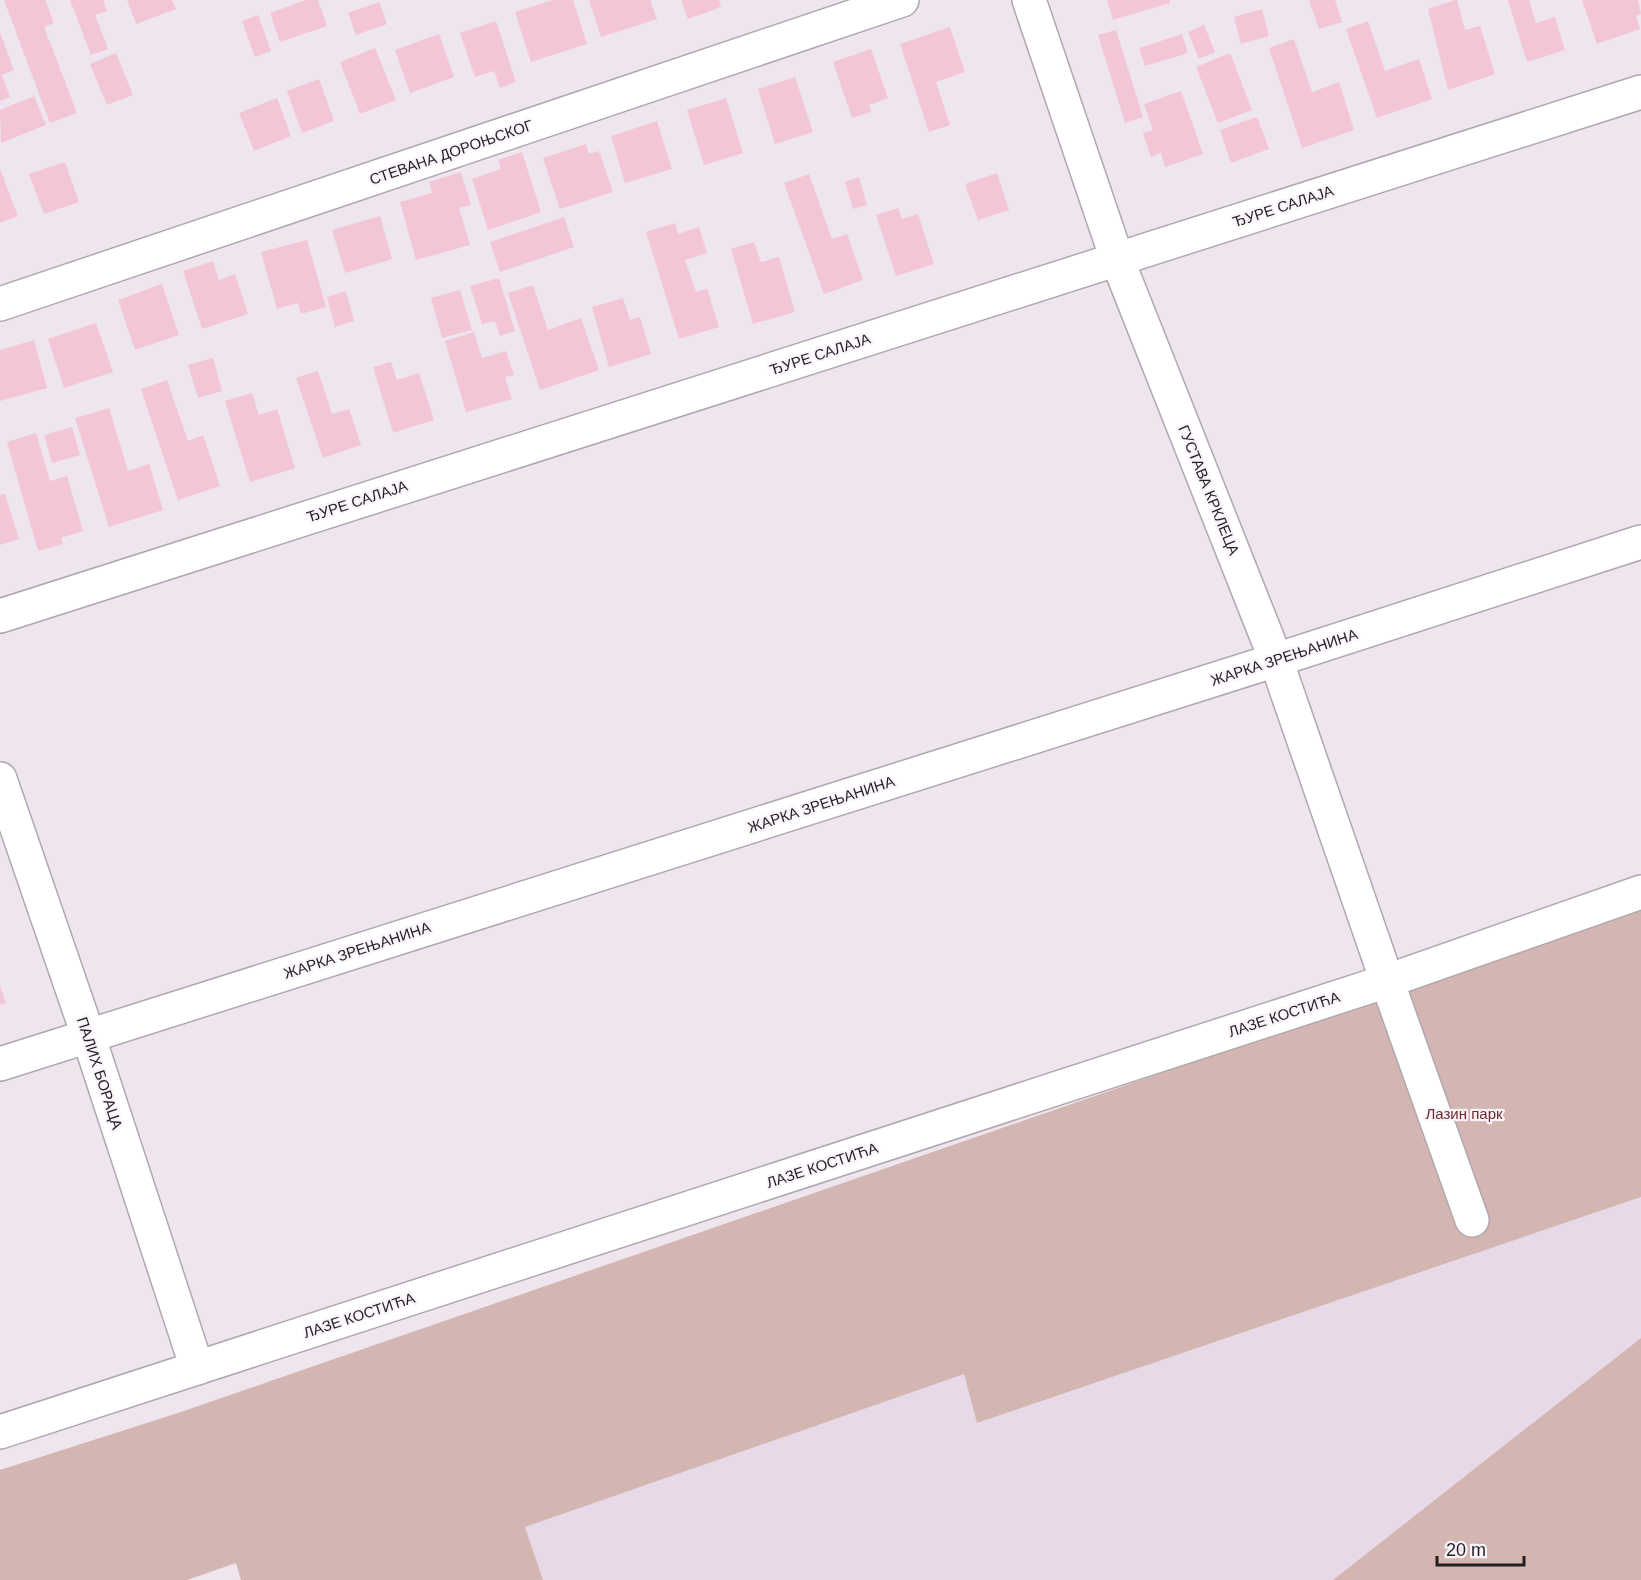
<svg xmlns="http://www.w3.org/2000/svg" width="1641" height="1580" font-family="Arial,sans-serif">
  <style>
    .built { fill: #e7d9e8 }
    .green { fill: #d3b5b1 }
    .building { fill: #f3c6d6 }
    .lines { fill: none; stroke-linecap: round; stroke-linejoin: round }
    .minor-casing { stroke: #b0a8b0; stroke-width: 36 }
    .minor { stroke: #fff; stroke-width: 33 }
    .labels { text-anchor: middle; dominant-baseline: central; stroke-width: 4.5; stroke-linejoin: round; paint-order: stroke }
    .street-label { font-size: 15px; fill: #221f22; stroke: #fbf3fb }
    .park-label { font-size: 15px; fill: #692e2a; stroke: #fbf3fb }
  </style>
  <rect width="100%" height="100%" fill="#eee5ee"/>
  <polygon class="built" points="1641,1197 1641,1338 1333,1580 543,1580 525,1527 964,1373 978,1423"/>
  <g class="green">
    <polygon points="1641,907 1641,1197 977,1423 964,1374 525,1527 543,1580 241,1580 236,1563 187,1580 0,1580 0,1470 181,1412"/>
    <polygon points="1641,1338 1641,1580 1333,1580"/>
  </g>
  <g class="building">
    <polygon points="4,0 45,0 54,23 44,27 77,113 50,123"/>
    <polygon points="70,0 103,0 107,11 95,15 108,49 91,55"/>
    <polygon points="127,0 172,0 176,9 136,24"/>
    <polygon points="306,0 318,0 327,26 280,42 270,13"/>
    <polygon points="553,0 573,0 587,44 531,62 515,12"/>
    <polygon points="589,0 650,0 657,19 601,37"/>
    <polygon points="681,0 719,0 721,7 688,19"/>
    <polygon points="1107,0 1170,0 1170,3 1113,20"/>
    <polygon points="1309,0 1335,0 1342,22 1319,29"/>
    <polygon points="1455,0 1457,0 1465,30 1480,26 1495,74 1448,90 1428,9"/>
    <polygon points="1508,0 1529,0 1536,23 1555,17 1565,50 1527,62"/>
    <polygon points="1582,0 1638,0 1641,14 1636,16 1640,29 1597,44"/>
    <polygon points="379,2 387,24 356,35 348,13"/>
    <polygon points="1262,9 1269,36 1241,44 1234,17"/>
    <polygon points="258,15 271,51 255,57 242,21"/>
    <polygon points="496,21 516,82 500,88 494,71 475,77 460,33"/>
    <polygon points="1368,21 1385,71 1419,59 1432,99 1377,118 1346,29"/>
    <polygon points="1204,25 1215,52 1199,59 1188,32"/>
    <polygon points="950,27 965,72 936,82 950,125 929,132 900,44"/>
    <polygon points="1116,30 1143,117 1125,123 1098,35"/>
    <polygon points="0,32 14,70 2,75 10,97 0,101"/>
    <polygon points="439,34 454,77 410,93 395,50"/>
    <polygon points="1182,34 1188,53 1145,66 1139,48"/>
    <polygon points="1294,39 1312,92 1339,82 1354,130 1302,148 1269,48"/>
    <polygon points="375,48 396,100 360,114 340,62"/>
    <polygon points="871,49 888,98 869,105 871,112 852,118 833,62"/>
    <polygon points="116,53 133,95 107,105 90,64"/>
    <polygon points="1230,53 1252,110 1218,123 1196,67"/>
    <polygon points="795,77 813,132 775,144 758,89"/>
    <polygon points="319,79 334,121 302,133 287,91"/>
    <polygon points="1181,91 1203,154 1165,167 1161,153 1151,157 1143,133 1153,130 1144,104"/>
    <polygon points="34,96 46,125 1,143 0,110"/>
    <polygon points="277,98 291,136 254,151 239,113"/>
    <polygon points="726,98 743,153 704,165 687,110"/>
    <polygon points="1257,117 1269,149 1231,163 1220,130"/>
    <polygon points="657,121 672,169 625,183 611,136"/>
    <polygon points="586,144 589,154 599,151 613,192 560,209 543,158"/>
    <polygon points="522,152 541,212 488,230 472,179 501,169 498,160"/>
    <polygon points="65,162 79,202 44,214 29,174"/>
    <polygon points="0,169 18,216 0,223"/>
    <polygon points="461,172 471,205 459,208 470,245 416,260 400,202 432,193 429,182"/>
    <polygon points="997,173 1009,210 978,220 965,184"/>
    <polygon points="809,174 832,239 847,234 863,280 824,294 784,183"/>
    <polygon points="859,177 867,205 853,209 845,182"/>
    <polygon points="898,208 902,219 918,214 934,264 896,276 876,215"/>
    <polygon points="380,216 392,259 345,273 332,230"/>
    <polygon points="564,217 574,247 500,272 490,242"/>
    <polygon points="675,223 678,234 699,227 707,253 685,260 696,292 707,289 719,327 679,339 646,232"/>
    <polygon points="307,240 326,307 301,314 298,303 277,309 261,252"/>
    <polygon points="754,242 761,262 779,257 795,312 753,324 731,249"/>
    <polygon points="213,261 219,280 235,274 248,314 202,329 183,271"/>
    <polygon points="499,278 515,331 500,336 495,321 482,324 470,286"/>
    <polygon points="162,284 179,335 135,350 118,300"/>
    <polygon points="533,285 548,330 581,318 599,370 540,390 508,293"/>
    <polygon points="460,290 472,330 442,338 431,298"/>
    <polygon points="346,291 354,321 335,327 327,297"/>
    <polygon points="623,298 630,320 640,317 651,354 609,367 592,307"/>
    <polygon points="96,323 113,372 64,388 48,339"/>
    <polygon points="474,332 482,358 506,351 514,375 505,377 512,399 466,412 445,341"/>
    <polygon points="34,340 47,388 0,401 0,350"/>
    <polygon points="213,358 222,391 198,398 188,365"/>
    <polygon points="391,362 397,380 419,373 434,420 393,433 373,367"/>
    <polygon points="318,371 332,414 349,409 361,445 323,458 296,378"/>
    <polygon points="167,380 188,441 203,435 220,486 178,500 141,389"/>
    <polygon points="252,393 259,415 277,409 295,468 250,482 225,401"/>
    <polygon points="109,408 128,471 149,464 163,510 109,527 75,418"/>
    <polygon points="72,427 80,455 52,463 44,435"/>
    <polygon points="36,433 50,481 67,476 83,531 61,538 63,544 38,551 7,442"/>
    <polygon points="5,494 19,539 0,545 0,495"/>
    <polygon points="0,986 6,1003 0,1005"/>
  </g>
  <g class="lines">
    <g class="minor-casing">
      <g id="minor">
        <polyline points="1029,0 1117,259 1276,660 1387,981 1472,1220"/>
        <polyline points="0,304 902,0"/>
        <polyline points="0,616 1641,92"/>
        <polyline points="0,779 88,1035 197,1368"/>
        <polyline points="0,1064 1276,660 1641,542"/>
        <polyline points="0,1432 1387,981 1641,892"/>
      </g>
    </g>
    <use href="#minor" class="minor"/>
  </g>
  <g class="labels">
    <g class="street-label">
      <text transform="translate(451 152) rotate(-19)">СТЕВАНА ДОРОЊСКОГ</text>
      <text transform="translate(1283 206) rotate(-18)">ЂУРЕ САЛАЈА</text>
      <text transform="translate(820 354) rotate(-18)">ЂУРЕ САЛАЈА</text>
      <text transform="translate(1209 490) rotate(68)">ГУСТАВА КРКЛЕЦА</text>
      <text transform="translate(357 501) rotate(-18)">ЂУРЕ САЛАЈА</text>
      <text transform="translate(1284 657) rotate(-18)">ЖАРКА ЗРЕЊАНИНА</text>
      <text transform="translate(821 804) rotate(-18)">ЖАРКА ЗРЕЊАНИНА</text>
      <text transform="translate(357 950) rotate(-18)">ЖАРКА ЗРЕЊАНИНА</text>
      <text transform="translate(1284 1014) rotate(-18)">ЛАЗЕ КОСТИЋА</text>
      <text transform="translate(100 1073) rotate(72)">ПАЛИХ БОРАЦА</text>
      <text transform="translate(822 1165) rotate(-18)">ЛАЗЕ КОСТИЋА</text>
      <text transform="translate(359 1315) rotate(-18)">ЛАЗЕ КОСТИЋА</text>
    </g>
    <g class="park-label">
      <text x="1464" y="1113">Лазин парк</text>
    </g>
  </g>
  <path d="M1437 1556v9h87v-9" fill="none" stroke="#221f22" stroke-width="3"/>
  <text x="1446" y="1556" font-size="18" fill="#221f22" stroke="#fbf3fb" stroke-width="4.5" paint-order="stroke">20 m</text>
</svg>
